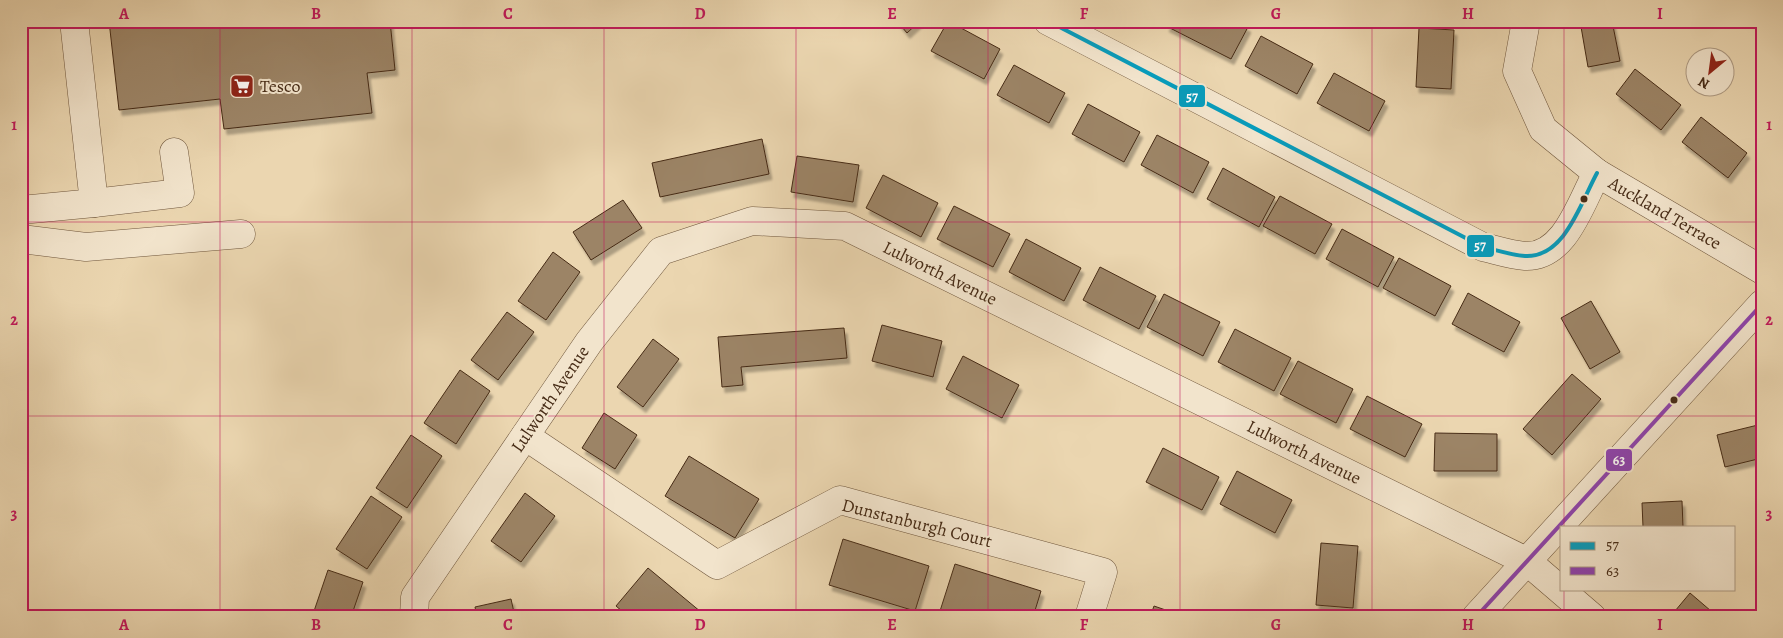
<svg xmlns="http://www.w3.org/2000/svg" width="1783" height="638" font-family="Alegreya,serif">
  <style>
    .building { fill: #9c8466; stroke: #462b16; filter: url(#shadow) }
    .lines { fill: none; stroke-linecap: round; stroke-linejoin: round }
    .minor-casing { stroke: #6f563c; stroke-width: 29 }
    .minor { stroke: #f2e4cc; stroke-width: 28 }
    .bus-1-casing { stroke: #f2e4cc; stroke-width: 8 }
    .bus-2-casing { stroke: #f2e4cc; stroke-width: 8 }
    .bus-1 { stroke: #079cbc; stroke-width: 4 }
    .bus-2 { stroke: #8e44ad; stroke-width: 4 }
    .grid { fill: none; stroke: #c2185b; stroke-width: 1; stroke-opacity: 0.55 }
    .bus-dot { fill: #462b16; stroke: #f2e4cc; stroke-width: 2 }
    .labels { text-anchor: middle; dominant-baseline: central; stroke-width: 4; stroke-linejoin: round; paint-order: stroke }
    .poi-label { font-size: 18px; fill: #462b16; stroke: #f2e4cc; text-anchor: start }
    .street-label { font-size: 18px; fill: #462b16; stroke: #f2e4cc }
    .line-badge { stroke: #f2e4cc; stroke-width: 2 }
    .badge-label { font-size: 14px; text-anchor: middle; font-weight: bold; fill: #fff }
    .neatline { fill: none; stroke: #c2185b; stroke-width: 2 }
    .grid-label { font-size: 16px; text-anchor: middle; font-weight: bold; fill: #c2185b }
  </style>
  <defs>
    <filter id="shadow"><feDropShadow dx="3" dy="5.5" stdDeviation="1" flood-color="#0004"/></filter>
  </defs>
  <rect width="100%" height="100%" fill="#ebd6b0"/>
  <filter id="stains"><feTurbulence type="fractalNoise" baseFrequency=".004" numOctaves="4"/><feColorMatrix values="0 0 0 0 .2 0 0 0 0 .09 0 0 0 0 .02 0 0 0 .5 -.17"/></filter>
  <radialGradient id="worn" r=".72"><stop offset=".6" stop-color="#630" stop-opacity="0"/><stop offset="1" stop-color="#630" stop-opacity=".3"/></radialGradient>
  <g class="building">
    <polygon points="109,21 390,21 395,70 367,73 372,113 224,129 220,99 119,110"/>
    <polygon points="897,21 920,21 907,33"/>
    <polygon points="948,21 1000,49 984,79 931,51"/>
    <polygon points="1169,21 1237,21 1248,27 1231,59 1166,26"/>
    <polygon points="1580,21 1612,21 1620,61 1588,67"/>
    <polygon points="1419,28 1454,30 1451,89 1416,87"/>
    <polygon points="1261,36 1313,64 1297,94 1245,66"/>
    <polygon points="1014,65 1065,93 1049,123 997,95"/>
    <polygon points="1635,69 1681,105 1661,130 1616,94"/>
    <polygon points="1334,73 1385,101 1369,131 1317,103"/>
    <polygon points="1088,104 1140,132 1124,162 1072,134"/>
    <polygon points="1701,117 1747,153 1728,178 1682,142"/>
    <polygon points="1157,135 1209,162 1193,193 1141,165"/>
    <polygon points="762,139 769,174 660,197 652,163"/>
    <polygon points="797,156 859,165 853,202 791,192"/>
    <polygon points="1223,168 1275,197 1259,227 1207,199"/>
    <polygon points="883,175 938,203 921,237 866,208"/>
    <polygon points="1280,196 1332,224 1315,254 1263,226"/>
    <polygon points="623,200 642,228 591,260 573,232"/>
    <polygon points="954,206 1010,234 993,267 937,239"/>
    <polygon points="1342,229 1394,257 1378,287 1326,259"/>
    <polygon points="1026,239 1081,268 1064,301 1009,272"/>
    <polygon points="553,252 580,272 546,320 518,301"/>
    <polygon points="1399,258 1451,286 1435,316 1383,288"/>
    <polygon points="1100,267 1156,296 1139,329 1083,300"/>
    <polygon points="1468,293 1520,322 1504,352 1452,324"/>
    <polygon points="1164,294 1220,322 1203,356 1147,327"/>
    <polygon points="1591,301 1620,352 1590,369 1561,318"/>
    <polygon points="507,312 534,332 498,380 471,360"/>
    <polygon points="882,325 942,341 933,377 872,361"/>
    <polygon points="844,328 847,358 741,367 743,385 722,387 718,337"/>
    <polygon points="1235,329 1291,358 1274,391 1218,362"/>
    <polygon points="653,339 679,359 643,407 617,387"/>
    <polygon points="963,356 1019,385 1002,418 946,389"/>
    <polygon points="1298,361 1353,389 1336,423 1280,394"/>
    <polygon points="460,370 490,391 456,444 424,423"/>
    <polygon points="1572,374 1601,399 1552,455 1523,429"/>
    <polygon points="1367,396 1422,424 1405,457 1350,429"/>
    <polygon points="604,413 637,435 615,469 582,448"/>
    <polygon points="1762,424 1762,458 1725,467 1717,435"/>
    <polygon points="1435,433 1497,434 1497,471 1434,471"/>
    <polygon points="411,435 442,456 407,508 376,488"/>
    <polygon points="1163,448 1219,477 1202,510 1146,482"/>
    <polygon points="689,456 759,499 735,538 665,496"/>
    <polygon points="1237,471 1292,500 1275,533 1220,504"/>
    <polygon points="525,493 555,516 521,562 491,541"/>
    <polygon points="371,496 402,517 367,569 336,549"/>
    <polygon points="1682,501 1683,527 1643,527 1642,503"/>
    <polygon points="843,539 929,566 915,611 829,585"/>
    <polygon points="1321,543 1358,546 1353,608 1316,605"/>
    <polygon points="955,564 1041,591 1033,617 961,617 940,611"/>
    <polygon points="648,568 707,617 629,617 616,606"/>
    <polygon points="328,570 363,582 351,617 312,617"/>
    <polygon points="1690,593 1718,617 1670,617"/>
    <polygon points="511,599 515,617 477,617 475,607"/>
    <polygon points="1154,606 1186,617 1150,617"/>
  </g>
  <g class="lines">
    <g class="minor-casing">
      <g id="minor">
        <path d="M 1048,21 L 1483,247 C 1496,250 1511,255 1525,256 C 1565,258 1581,202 1597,173"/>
        <polyline points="1526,21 1517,71 1543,129 1597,173 1762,270"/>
        <polyline points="94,203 180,193 174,152"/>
        <polyline points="21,210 94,203 74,21"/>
        <polyline points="21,239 86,247 241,234"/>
        <polyline points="525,436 717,565 840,500 1103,572 1089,617"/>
        <polyline points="414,617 415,597 589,342 661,251 752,221 845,226 1528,562 1592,617"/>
        <polyline points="1476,617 1762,304"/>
      </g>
    </g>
    <use href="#minor" class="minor"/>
    <g class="bus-1-casing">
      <path id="bus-1" d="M 1048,21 L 1483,247 C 1496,250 1511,255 1525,256 C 1565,258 1581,202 1597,173"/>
    </g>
    <g class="bus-2-casing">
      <polyline id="bus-2" points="1476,617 1762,304"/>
    </g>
    <use href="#bus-1" class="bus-1"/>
    <use href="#bus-2" class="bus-2"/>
  </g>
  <path class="grid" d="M 220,21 L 220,617M 412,21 L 412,617M 604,21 L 604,617M 796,21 L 796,617M 988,21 L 988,617M 1180,21 L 1180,617M 1372,21 L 1372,617M 1564,21 L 1564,527M 21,222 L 1762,222M 21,416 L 1762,416M 1564,589 L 1564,617"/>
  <defs>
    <g id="supermarket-square" transform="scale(1.25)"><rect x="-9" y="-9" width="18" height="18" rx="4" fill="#8f2418" stroke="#f2e4cc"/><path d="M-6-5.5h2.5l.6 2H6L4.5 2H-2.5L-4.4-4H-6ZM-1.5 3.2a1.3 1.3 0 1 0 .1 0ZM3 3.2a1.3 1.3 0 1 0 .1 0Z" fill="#fff"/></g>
  </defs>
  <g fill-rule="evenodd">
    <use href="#supermarket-square" x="242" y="86"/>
  </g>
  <g class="bus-dot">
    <circle cx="1584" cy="199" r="4.5"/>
    <circle cx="1674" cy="400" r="4.5"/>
  </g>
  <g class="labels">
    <g class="poi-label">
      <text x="260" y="86">Tesco</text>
    </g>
    <g class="street-label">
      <text transform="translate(1665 213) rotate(30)">Auckland Terrace</text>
      <text transform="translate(940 273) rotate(26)">Lulworth Avenue</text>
      <text transform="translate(550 399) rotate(-56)">Lulworth Avenue</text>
      <text transform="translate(1304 452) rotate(26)">Lulworth Avenue</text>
      <text transform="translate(917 523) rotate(14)">Dunstanburgh Court</text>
    </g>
  </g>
  <g class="line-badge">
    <rect x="1178" y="84" width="28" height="24" rx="5" fill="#079cbc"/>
    <rect x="1466" y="234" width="29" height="24" rx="5" fill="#079cbc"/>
    <rect x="1605" y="448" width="28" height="24" rx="5" fill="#8e44ad"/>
  </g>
  <g class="badge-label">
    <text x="1192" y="101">57</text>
    <text x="1480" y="250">57</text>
    <text x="1619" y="465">63</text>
  </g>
  <rect width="1783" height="638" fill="none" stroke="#ebd6b0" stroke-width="55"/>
  <rect x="1560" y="526" width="175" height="65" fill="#f2e4cc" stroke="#ad9a83"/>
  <rect x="1570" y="542" width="25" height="8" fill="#079cbc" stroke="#ad9a83"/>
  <text x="1606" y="550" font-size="15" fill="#462b16">57</text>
  <rect x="1570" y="567" width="25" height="8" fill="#8e44ad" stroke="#ad9a83"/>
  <text x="1606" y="576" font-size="15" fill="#462b16">63</text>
  <g transform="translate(1710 72) rotate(209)"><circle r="24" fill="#f2e4cc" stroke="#ad9a83"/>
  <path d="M0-4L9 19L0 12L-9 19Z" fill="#8f2418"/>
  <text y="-8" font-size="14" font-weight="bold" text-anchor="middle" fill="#462b16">N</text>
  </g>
  <rect x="28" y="28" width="1728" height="582" class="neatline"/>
  <g class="grid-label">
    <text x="124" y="19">A</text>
    <text x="316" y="19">B</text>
    <text x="508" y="19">C</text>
    <text x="700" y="19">D</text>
    <text x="892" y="19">E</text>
    <text x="1084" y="19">F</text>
    <text x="1276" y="19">G</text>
    <text x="1468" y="19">H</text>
    <text x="1660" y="19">I</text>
    <text x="14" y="130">1</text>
    <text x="1769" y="130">1</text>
    <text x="14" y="325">2</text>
    <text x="1769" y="325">2</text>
    <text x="14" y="519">3</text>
    <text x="1769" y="519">3</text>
    <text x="124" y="630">A</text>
    <text x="316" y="630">B</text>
    <text x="508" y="630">C</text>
    <text x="700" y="630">D</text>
    <text x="892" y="630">E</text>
    <text x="1084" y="630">F</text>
    <text x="1276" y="630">G</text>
    <text x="1468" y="630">H</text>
    <text x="1660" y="630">I</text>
  </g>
  <rect width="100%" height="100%" filter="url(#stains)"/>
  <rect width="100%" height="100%" fill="url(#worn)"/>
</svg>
